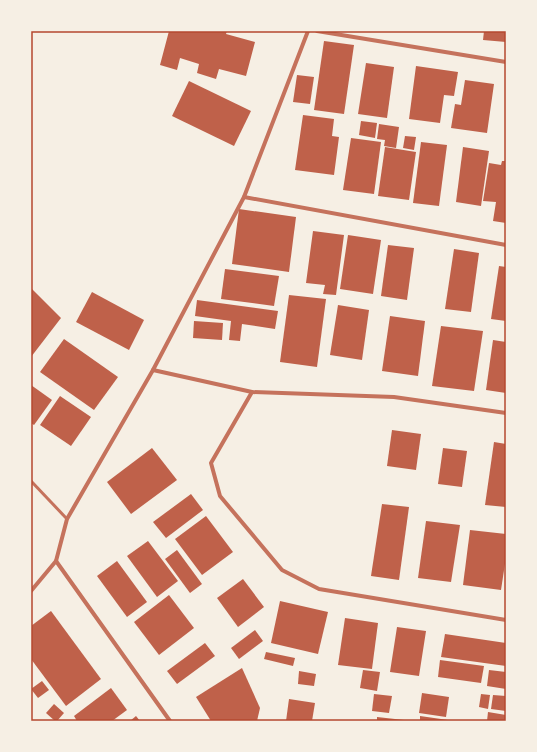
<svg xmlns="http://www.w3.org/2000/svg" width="537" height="752" font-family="'Crimson Pro',serif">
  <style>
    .building { fill: #bf614a }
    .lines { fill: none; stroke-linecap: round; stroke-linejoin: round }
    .service { stroke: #c5725c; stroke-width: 3 }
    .minor { stroke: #c5725c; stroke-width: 4 }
    .neatline { fill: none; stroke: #b5482f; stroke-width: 1.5 }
  </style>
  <rect width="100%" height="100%" fill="#f6efe4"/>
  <g class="building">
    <polygon points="169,31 227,31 226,34 255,42 246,76 219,69 216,79 197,73 199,64 180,58 177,70 160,65"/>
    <polygon points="484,31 506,31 506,42 483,40"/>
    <polygon points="324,41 354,45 344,114 314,110"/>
    <polygon points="366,63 394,67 387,118 358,114"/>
    <polygon points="416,66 458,72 454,96 444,95 440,123 409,119"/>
    <polygon points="297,75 314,77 310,104 293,102"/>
    <polygon points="465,80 494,84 487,133 451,128 455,104 461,105"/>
    <polygon points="189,81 251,111 234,146 172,116"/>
    <polygon points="303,115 334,119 332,136 339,137 334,175 295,170"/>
    <polygon points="361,121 377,123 375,138 359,135"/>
    <polygon points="379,124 399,127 396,148 384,146 385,140 377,139"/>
    <polygon points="405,136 416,137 414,150 403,148"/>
    <polygon points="351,138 381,142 374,194 343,190"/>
    <polygon points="421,142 447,145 439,206 413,203"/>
    <polygon points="385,147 416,152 409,200 378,196"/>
    <polygon points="463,147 489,151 481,206 456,202"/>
    <polygon points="502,161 506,161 506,223 493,221 496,202 483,201 489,163 501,165"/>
    <polygon points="239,209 296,217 289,272 232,264"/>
    <polygon points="313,231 344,235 336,295 323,294 325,285 306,283"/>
    <polygon points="348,235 381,240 373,294 340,289"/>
    <polygon points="388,245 414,248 407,300 381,296"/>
    <polygon points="454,249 479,253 471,312 445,309"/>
    <polygon points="499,266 506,267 506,321 491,319"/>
    <polygon points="225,269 279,276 274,306 221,299"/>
    <polygon points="31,288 61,318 31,357"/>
    <polygon points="92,292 144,320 129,350 76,322"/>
    <polygon points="289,295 326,299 317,367 280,362"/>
    <polygon points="197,300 278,311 275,329 242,324 240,341 229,340 231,321 195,316"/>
    <polygon points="338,305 369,310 362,360 330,355"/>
    <polygon points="390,316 425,321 418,376 382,371"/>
    <polygon points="194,321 223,323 222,340 193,338"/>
    <polygon points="441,326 483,331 474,391 432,386"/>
    <polygon points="64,339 118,377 94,410 40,372"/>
    <polygon points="493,340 506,342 506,393 486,390"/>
    <polygon points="31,385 52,400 34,425 31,423"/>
    <polygon points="60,396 91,417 71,446 40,425"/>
    <polygon points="392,430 421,434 416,470 387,466"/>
    <polygon points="494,442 506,444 506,507 485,505"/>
    <polygon points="152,448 177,480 131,514 107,482"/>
    <polygon points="443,448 467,451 462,487 438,484"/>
    <polygon points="191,494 203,510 166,538 153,522"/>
    <polygon points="382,504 409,507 399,580 371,576"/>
    <polygon points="206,516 233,552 202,575 175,539"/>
    <polygon points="426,521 460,525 451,582 418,578"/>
    <polygon points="470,530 506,534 506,557 501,590 463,585"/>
    <polygon points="148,541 178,581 157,597 127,556"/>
    <polygon points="177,550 202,584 190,593 165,559"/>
    <polygon points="117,561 147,602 127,617 97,576"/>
    <polygon points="243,579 264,607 238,627 217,598"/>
    <polygon points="169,595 194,628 159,655 134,622"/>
    <polygon points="280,601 328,612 318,654 271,643"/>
    <polygon points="51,611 101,679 66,706 31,659 31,626"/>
    <polygon points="345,618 378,623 372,669 338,665"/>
    <polygon points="397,627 426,631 419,676 390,672"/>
    <polygon points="255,630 263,641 239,659 231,648"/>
    <polygon points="445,634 506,643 506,666 441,657"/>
    <polygon points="205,643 215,656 177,684 167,671"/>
    <polygon points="266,652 295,658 293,666 264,659"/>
    <polygon points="440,660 484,666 481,683 438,677"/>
    <polygon points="242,668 260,708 257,721 211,721 196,697"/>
    <polygon points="363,670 380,672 377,691 360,688"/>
    <polygon points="489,670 506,672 506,689 487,686"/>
    <polygon points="299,671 316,674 314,686 298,684"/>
    <polygon points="42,681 49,690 38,698 31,689"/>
    <polygon points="111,688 127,710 112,721 77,721 74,716"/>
    <polygon points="422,693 449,697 446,717 419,713"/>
    <polygon points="374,694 392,696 389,713 372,711"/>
    <polygon points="481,694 490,695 488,709 479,707"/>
    <polygon points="493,695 506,696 506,711 491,709"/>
    <polygon points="289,699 315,703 312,721 286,721"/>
    <polygon points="54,704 64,713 57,721 55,721 46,713"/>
    <polygon points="488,712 506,715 505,721 487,721"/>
    <polygon points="136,716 140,721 130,721"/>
    <polygon points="420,716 448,720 448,721 420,721"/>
    <polygon points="377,717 404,720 404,721 377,721"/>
  </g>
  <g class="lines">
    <polyline class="service" points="31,481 67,519"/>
    <g class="minor">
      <polyline points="317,31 506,62"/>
      <polyline points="244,197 506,245"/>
      <polyline points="153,370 252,392 394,397 506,413"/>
      <polyline points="252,392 211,463 220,496 282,570 319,589 506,620"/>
      <polyline points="56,561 170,721"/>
      <polyline points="31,591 56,561 67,519 153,370 244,197 308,31"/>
    </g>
  </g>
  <rect width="537" height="752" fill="none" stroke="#f6efe4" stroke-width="64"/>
  <rect x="32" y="32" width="473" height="688" class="neatline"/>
</svg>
